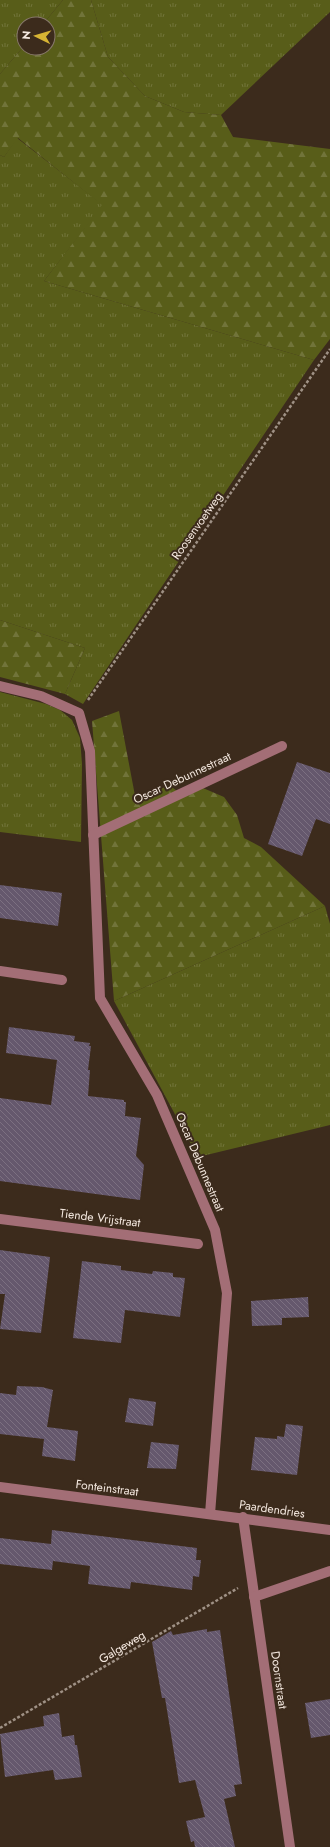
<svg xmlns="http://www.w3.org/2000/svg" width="330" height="1847" font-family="Jost,sans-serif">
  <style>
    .grass { fill: url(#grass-tufts) }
    .forest { fill: url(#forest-firs) }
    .building { fill: url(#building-back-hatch) }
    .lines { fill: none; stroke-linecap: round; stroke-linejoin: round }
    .path { stroke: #9f9185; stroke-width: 2.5; stroke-dasharray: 3 2; stroke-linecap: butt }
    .minor { stroke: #a36e76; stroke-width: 10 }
    .labels { text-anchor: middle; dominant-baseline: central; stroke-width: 4; stroke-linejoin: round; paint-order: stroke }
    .street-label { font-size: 12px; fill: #f4e8df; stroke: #3c2b1c }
  </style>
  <defs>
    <pattern id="grass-tufts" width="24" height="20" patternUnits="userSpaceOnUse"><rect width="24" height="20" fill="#585d19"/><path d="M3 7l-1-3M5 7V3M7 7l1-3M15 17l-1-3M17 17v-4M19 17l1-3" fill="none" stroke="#71743a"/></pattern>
    <pattern id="forest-firs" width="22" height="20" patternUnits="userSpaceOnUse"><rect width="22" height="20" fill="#585d19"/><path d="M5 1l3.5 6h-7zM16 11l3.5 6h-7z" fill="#71743a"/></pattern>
    <pattern id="building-back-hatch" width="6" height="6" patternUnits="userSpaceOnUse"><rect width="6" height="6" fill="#65586d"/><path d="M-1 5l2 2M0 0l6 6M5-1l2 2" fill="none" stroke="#7c7081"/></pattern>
  </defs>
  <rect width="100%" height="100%" fill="#3c2b1c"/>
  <g class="grass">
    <polygon points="0,0 63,0 43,24 24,24 24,46 0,74"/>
    <polygon points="91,0 330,0 330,12 221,115 184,112 145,96 108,57"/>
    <polygon points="17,138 103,205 44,281 314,360 83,704 65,694 85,648 0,620 0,155 4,157"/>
    <polygon points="0,692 46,704 60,710 72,720 80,738 82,764 81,842 0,832"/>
    <polygon points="325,906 330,924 330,1125 198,1157 114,1001"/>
  </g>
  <g class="forest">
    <polygon points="63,0 91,0 108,57 145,96 184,112 221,115 233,137 330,149 330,339 314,360 44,281 102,205 18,138 4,157 0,155 0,74 24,46 24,48 48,48 48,24 43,24"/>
    <polygon points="0,620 85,648 65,694 0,677"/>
    <polygon points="119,711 136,801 169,785 177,791 203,788 224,797 237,815 244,838 261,847 325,906 114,1001 92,721"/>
  </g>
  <g class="building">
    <polygon points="297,762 330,773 330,824 316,819 302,856 268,844"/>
    <polygon points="0,885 62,893 58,926 0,918"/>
    <polygon points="9,1027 75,1036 74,1041 90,1043 89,1046 91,1046 88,1070 90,1070 88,1096 124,1100 124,1102 126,1102 125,1116 141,1118 136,1156 144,1165 140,1200 0,1181 0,1098 51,1105 57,1060 6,1053"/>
    <polygon points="0,1250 50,1257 41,1333 0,1329 5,1294 0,1294"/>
    <polygon points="82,1261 121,1266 121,1270 152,1274 153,1271 173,1273 173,1277 185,1278 180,1317 125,1310 121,1343 73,1338"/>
    <polygon points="308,1297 309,1317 282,1318 282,1325 252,1326 251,1301"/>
    <polygon points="17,1386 42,1387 53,1390 47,1427 78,1431 75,1461 42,1456 44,1439 0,1434 0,1393 16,1395"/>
    <polygon points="129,1398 156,1402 153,1426 125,1422"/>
    <polygon points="286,1424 303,1426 297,1475 251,1470 255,1437 277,1439 277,1436 284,1437"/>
    <polygon points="151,1442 179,1445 176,1469 147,1468"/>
    <polygon points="52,1530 197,1548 196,1560 201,1560 199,1577 193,1576 192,1590 131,1582 130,1589 88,1584 90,1566 53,1561 52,1570 0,1564 0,1538 51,1544"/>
    <polygon points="207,1629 207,1632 220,1630 242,1784 234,1785 236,1796 224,1799 235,1847 195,1847 194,1841 191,1842 186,1821 205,1817 195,1780 179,1783 165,1698 162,1698 152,1642 171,1631 173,1635"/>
    <polygon points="330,1699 330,1735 311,1738 305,1703"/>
    <polygon points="59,1713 62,1737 74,1735 75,1745 77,1745 82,1777 55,1780 53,1770 5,1777 0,1734 44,1726 43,1716"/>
  </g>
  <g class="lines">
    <g class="path">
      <polyline points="88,700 330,349"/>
      <polyline points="0,1728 238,1588"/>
    </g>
    <g class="minor">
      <polyline points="0,686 41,696 79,713 90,751 100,998 157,1095 215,1230 227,1293 210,1514"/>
      <polyline points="93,835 282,746"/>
      <polyline points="0,971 62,980"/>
      <polyline points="0,1219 198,1244"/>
      <polyline points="0,1487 330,1530"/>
      <polyline points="243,1517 290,1847"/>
      <polyline points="254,1597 330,1571"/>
    </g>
  </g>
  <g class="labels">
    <g class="street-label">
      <text transform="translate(197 526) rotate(-55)">Roosenvoetweg</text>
      <text transform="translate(182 778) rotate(-25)">Oscar Debunnestraat</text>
      <text transform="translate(200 1162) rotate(67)">Oscar Debunnestraat</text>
      <text transform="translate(100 1218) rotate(7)">Tiende Vrijstraat</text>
      <text transform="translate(107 1488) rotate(7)">Fonteinstraat</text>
      <text transform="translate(272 1509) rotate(8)">Paardendries</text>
      <text transform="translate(122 1647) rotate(-31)">Galgeweg</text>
      <text transform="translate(279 1680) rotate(82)">Doornstraat</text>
    </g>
  </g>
  <g transform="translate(36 36) rotate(275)"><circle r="19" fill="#3c2b1c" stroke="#86776a"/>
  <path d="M0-3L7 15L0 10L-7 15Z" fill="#d7b434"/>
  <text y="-6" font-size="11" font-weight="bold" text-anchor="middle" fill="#f4e8df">N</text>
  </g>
</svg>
